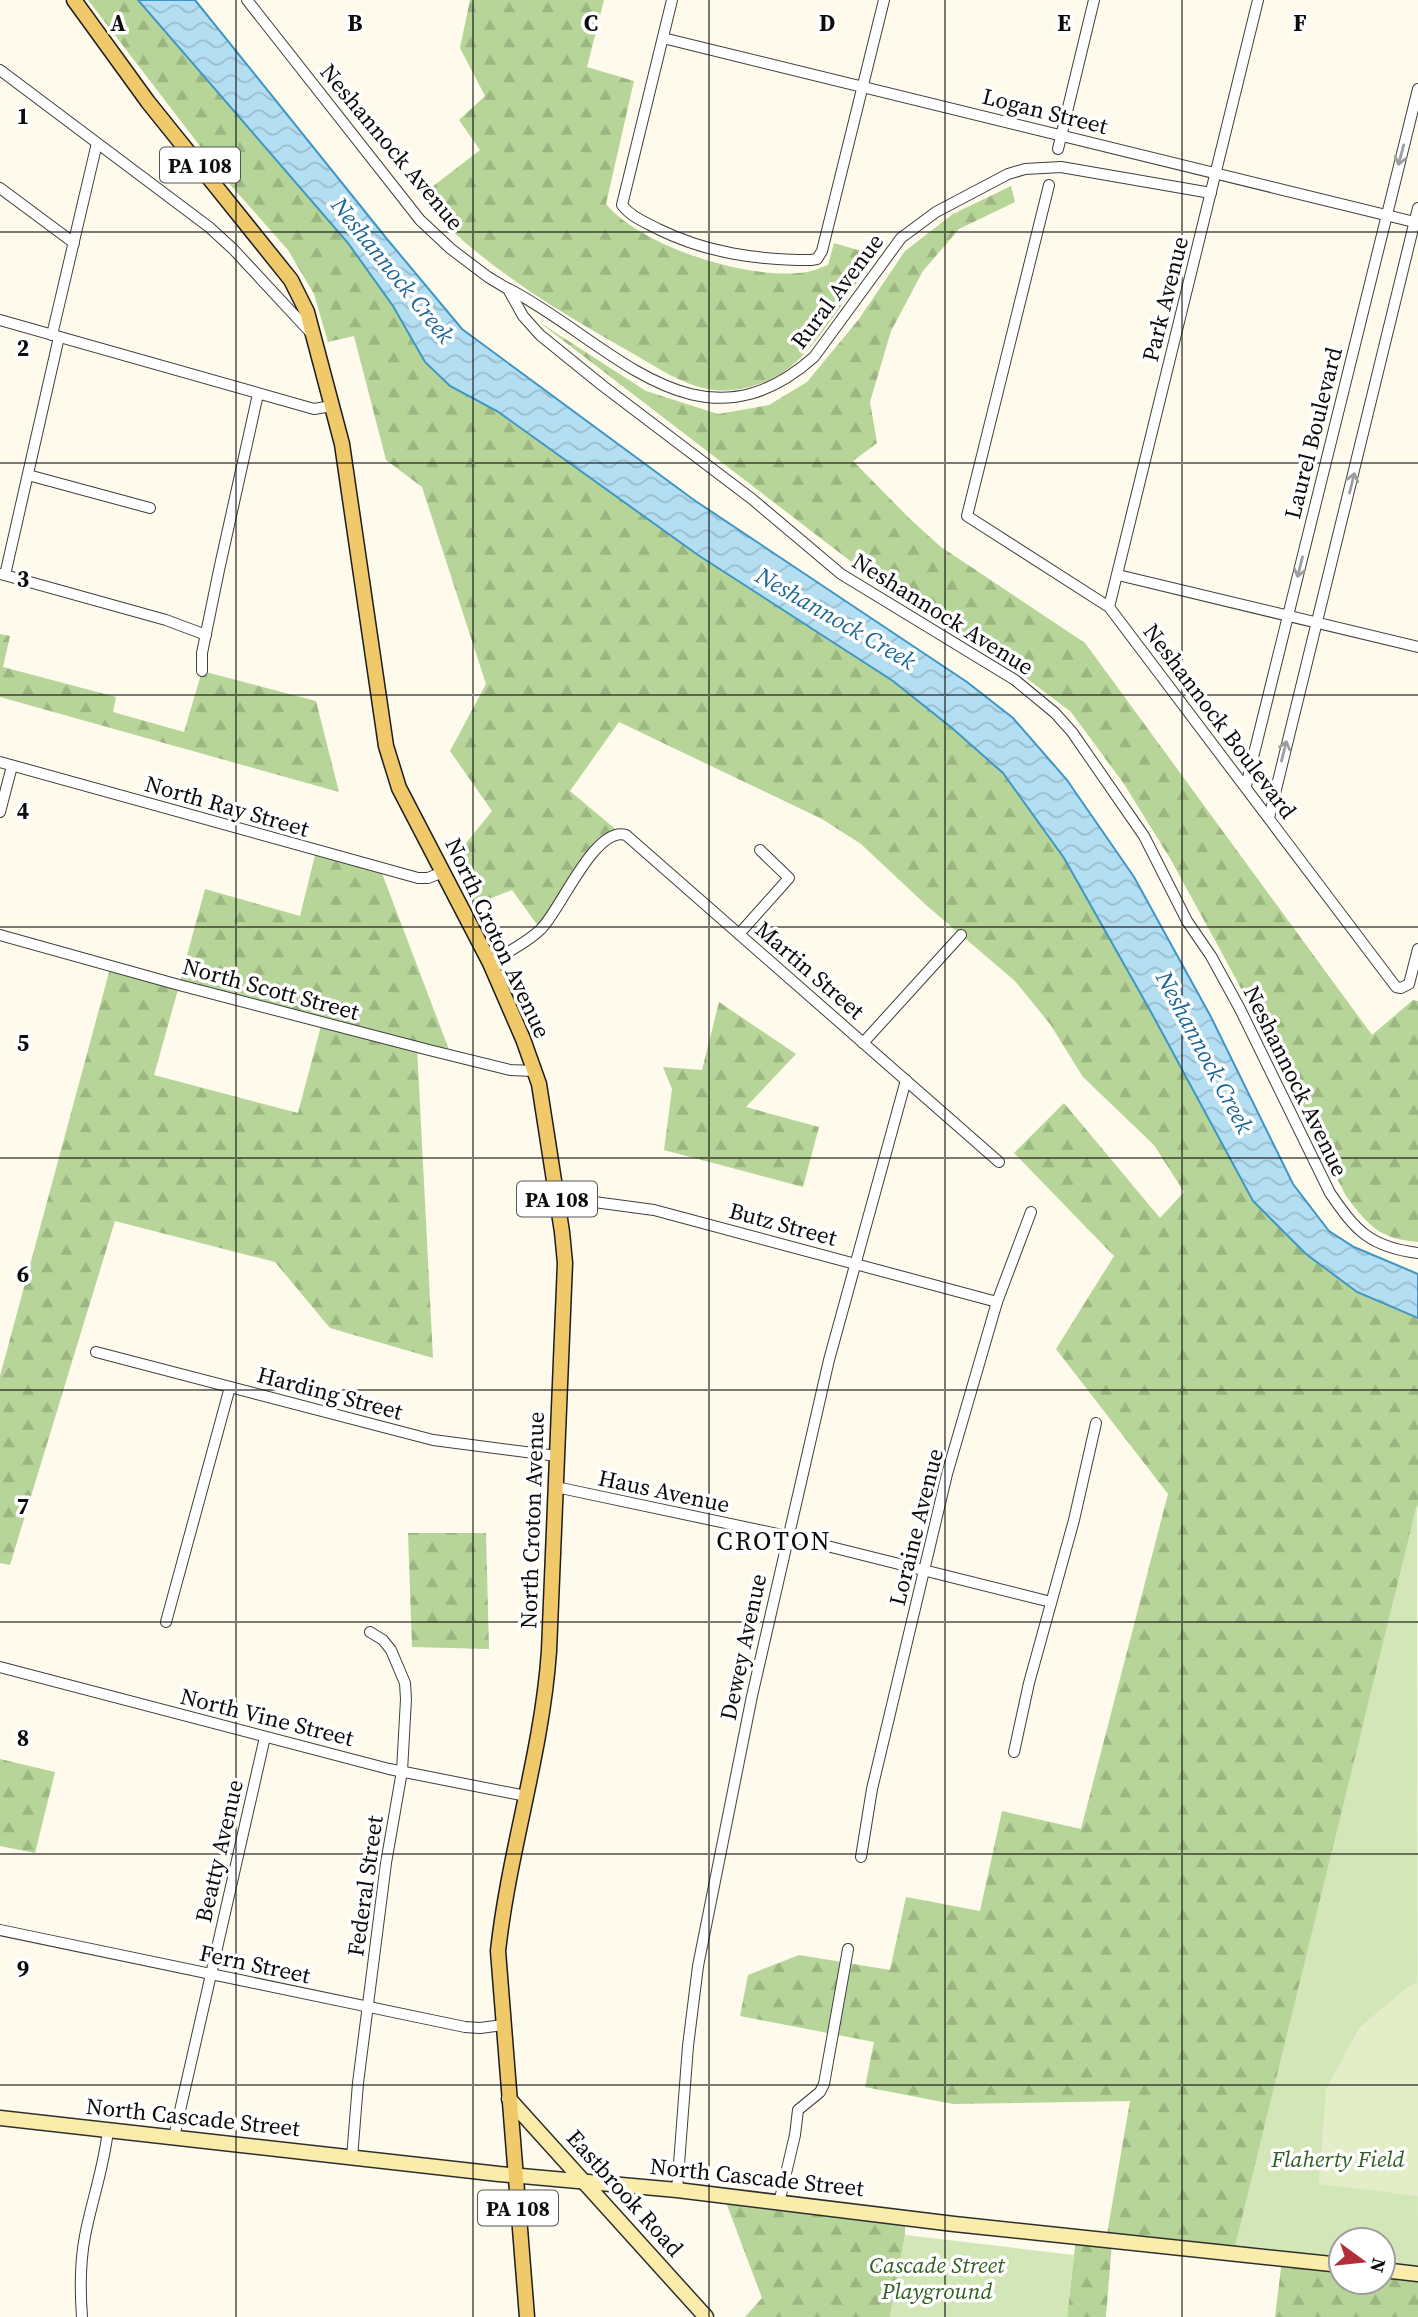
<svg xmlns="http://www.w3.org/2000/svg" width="1418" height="2317" font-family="'Source Serif 4',serif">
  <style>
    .forest { fill: url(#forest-firs); fill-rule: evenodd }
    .park { fill: #d2e6b8 }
    .pitch { fill: #e3eec9 }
    .water { fill: url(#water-waves); stroke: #3f96c5; stroke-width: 2 }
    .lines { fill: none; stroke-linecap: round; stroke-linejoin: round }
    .street-casing { stroke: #3f3f3f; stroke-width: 12 }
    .secondary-casing { stroke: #2e2e2e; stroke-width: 17 }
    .primary-casing { stroke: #1d1d1d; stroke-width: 17 }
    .street { stroke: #fff; stroke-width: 10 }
    .secondary { stroke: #faedab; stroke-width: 14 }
    .primary { stroke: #f0c96a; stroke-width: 14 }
    .oneway { stroke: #9e9e9e }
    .grid { fill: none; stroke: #0c0c0c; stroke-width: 2; stroke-opacity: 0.55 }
    .labels { text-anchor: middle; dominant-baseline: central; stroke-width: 7; stroke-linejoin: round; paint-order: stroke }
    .shield { fill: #fff; stroke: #555; stroke-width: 2 }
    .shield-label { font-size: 21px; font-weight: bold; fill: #0c0c0c }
    .street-label { font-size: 23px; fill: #0c0c0c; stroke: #fff }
    .park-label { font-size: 23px; font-style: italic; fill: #315f21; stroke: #fff }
    .water-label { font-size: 24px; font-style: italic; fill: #1d6796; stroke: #fff }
    .quarter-label { font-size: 26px; letter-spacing: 2px; fill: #0c0c0c; stroke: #fff }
    .grid-label { font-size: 23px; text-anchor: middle; font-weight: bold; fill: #0c0c0c; stroke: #fff; stroke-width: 7; stroke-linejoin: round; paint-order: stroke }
  </style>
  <defs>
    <pattern id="forest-firs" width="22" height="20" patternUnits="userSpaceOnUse" patternTransform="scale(1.75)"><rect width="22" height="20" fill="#b7d598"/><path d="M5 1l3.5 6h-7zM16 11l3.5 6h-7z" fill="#9cb682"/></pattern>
    <pattern id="water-waves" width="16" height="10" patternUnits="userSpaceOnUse" patternTransform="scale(1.75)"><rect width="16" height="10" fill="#b4def2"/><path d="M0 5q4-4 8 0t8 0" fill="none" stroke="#9abdce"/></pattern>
  </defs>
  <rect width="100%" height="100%" fill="#fefaec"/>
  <g class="forest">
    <polygon points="88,0 138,0 348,243 393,306 425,362 450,386 497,411 698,555 893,681 952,728 1003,773 1064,858 1151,1012 1306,1254 1357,1292 1418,1318 1418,1505 1365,1718 1338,2041 1341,2282 1383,2282 1383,2270 1418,2273 1418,2317 1275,2317 1282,2260 1112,2242 1106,2317 1067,2317 1076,2238 1106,2240 1130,2101 953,2104 865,2087 874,2042 740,2016 748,1975 799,1955 890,1970 906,1897 980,1911 1002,1811 1081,1829 1168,1494 1056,1349 1114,1256 1014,1153 1064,1103 1160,1218 1184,1192 1154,1145 1083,1077 1050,1024 1015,981 926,905 861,844 822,819 619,722 570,791 620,833 608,838 541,930 512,890 476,904 450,863 492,811 450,751 486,684 422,487 386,460 354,336 328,342 314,294 288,250 226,180"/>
    <path d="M 470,0 L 604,0 L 587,67 L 634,81 L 606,204 C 643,248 751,281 807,272 C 814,271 821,267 828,265 L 834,243 L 875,255 C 853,287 815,351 784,372 C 766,384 736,393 714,390 C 684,386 658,368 632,353 C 556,310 477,263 419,197 L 480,150 L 459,120 L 485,96 L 460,48 Z"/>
    <path d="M 1011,186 L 1015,202 L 959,229 L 923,271 L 891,331 L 870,402 L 877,443 L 853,461 L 910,519 L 941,547 L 1085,643 L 1372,1035 L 1413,1000 L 1418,1001 L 1418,1242 C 1379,1239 1368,1225 1346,1196 L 1235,977 L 1171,860 L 1124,784 L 1071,712 L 983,645 L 862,570 L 539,322 L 646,391 L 718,414 L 769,405 L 807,382 L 859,319 L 905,251 L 953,214 Z"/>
    <polygon points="0,634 10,636 3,667 116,697 113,712 184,732 202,671 316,701 339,792 0,697"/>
    <path d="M 316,851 L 380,868 L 451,1055 L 417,1047 L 433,1358 L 330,1328 L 275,1262 L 115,1221 L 10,1565 L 0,1563 L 0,1376 L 111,965 L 179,985 L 205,889 L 300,916 ZM 179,986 L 322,1022 L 298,1113 L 154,1075 Z"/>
    <polygon points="719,1002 796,1054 746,1107 819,1127 803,1187 664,1150 672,1089 663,1067 702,1070"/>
    <polygon points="408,1533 486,1533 489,1649 412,1647"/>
    <polygon points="0,1759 55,1772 35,1853 0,1846"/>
    <polygon points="724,2197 905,2217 905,2235 890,2317 745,2317 762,2298"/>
  </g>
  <g class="park">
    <polygon points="1417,1504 1418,2274 1383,2270 1383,2240 1341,2240 1341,2265 1233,2254"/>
    <polygon points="905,2235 1074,2255 1067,2317 890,2317"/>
  </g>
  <polygon class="pitch" points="1418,1982 1418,2196 1319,2184 1326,2089 1359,2028 1405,1989"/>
  <polygon class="water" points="138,0 195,0 387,239 462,329 694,500 967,682 1013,718 1067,780 1134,877 1211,1017 1293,1184 1329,1231 1354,1247 1418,1274 1418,1318 1357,1292 1306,1254 1253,1201 1151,1012 1064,858 1003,773 952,728 893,681 698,555 497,411 450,386 425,362 393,306 348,243"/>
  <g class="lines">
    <g class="street-casing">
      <g id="street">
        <path d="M 247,0 L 420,220 L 451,249 L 488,277 L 508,289 L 523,316 L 540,335 L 603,386 L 752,499 L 841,574 L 1015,680 L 1055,713 L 1072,732 L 1144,836 L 1187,921 L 1211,956 L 1240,1009 L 1330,1193 C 1356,1231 1370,1247 1418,1253"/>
        <path d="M 672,0 L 622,205 C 631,217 645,222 658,229 C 707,253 757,260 811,260 L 817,259 L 822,251 L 884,0"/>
        <polyline points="663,38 1418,223"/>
        <polyline points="0,70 209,227 233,249 311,333"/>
        <polyline points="1058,149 1094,0"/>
        <polyline points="1049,185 967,516 1109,607 1396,987 1401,988 1409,984 1418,949"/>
        <polyline points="0,188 74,243"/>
        <path d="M 509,289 C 611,342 698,460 814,357 L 901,238 L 936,212 L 1008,174 L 1025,169 L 1061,167 L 1211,193"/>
        <polyline points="0,320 314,409 332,406"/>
        <polyline points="52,335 97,143"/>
        <polyline points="28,475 150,508"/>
        <polyline points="1,574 166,620 206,635"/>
        <polyline points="5,575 59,337"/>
        <polyline points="1118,575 1418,647"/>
        <polyline points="1109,607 1258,0"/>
        <polyline points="202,671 202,653 219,570 258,394"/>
        <polyline points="0,762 418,878 428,878 443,872"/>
        <polyline points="1246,786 1418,89"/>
        <polyline points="0,812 12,766"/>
        <polyline points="1269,818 1418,208"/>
        <polyline points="739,934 789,878 760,850"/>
        <polyline points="0,935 179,985 429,1050 510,1070 534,1071"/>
        <path d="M 490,963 C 507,952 527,943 541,929 C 560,911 595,825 626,835 L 999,1162"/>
        <polyline points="863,1043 961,935"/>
        <polyline points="557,1197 654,1210 997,1302"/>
        <polyline points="96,1352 433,1440 557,1456"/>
        <polyline points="556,1487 787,1536 1051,1602"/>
        <polyline points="166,1622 230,1387"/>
        <polyline points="0,1667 389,1769 526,1796"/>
        <polyline points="1014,1752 1029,1683 1074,1520 1096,1423"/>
        <polyline points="861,1857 872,1789 947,1474 997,1302 1031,1212"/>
        <polyline points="0,1930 465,2027 480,2028 503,2025"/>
        <polyline points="174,2137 265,1737"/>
        <polyline points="352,2158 358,2083 386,1863 402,1771 406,1699 405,1683 391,1650 383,1640 370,1632"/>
        <polyline points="677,2190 688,2046 698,1966 752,1696 829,1360 906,1080"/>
        <polyline points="779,2203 795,2135 798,2110 820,2092 824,2084 848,1949"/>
        <path d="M 82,2317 C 80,2290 80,2262 85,2236 C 92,2200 104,2167 108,2130"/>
      </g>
    </g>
    <g class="secondary-casing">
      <g id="secondary">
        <polyline points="509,2099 706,2317"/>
        <polyline points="0,2118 499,2174 677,2190 954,2224 1341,2265"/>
        <polyline points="1383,2270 1418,2274"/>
      </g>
    </g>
    <g class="primary-casing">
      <path id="primary" d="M 74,0 L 148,102 L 291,280 L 307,312 L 342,444 L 386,746 L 399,788 L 490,963 L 523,1039 L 539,1084 L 562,1232 L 565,1263 L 549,1651 C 542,1753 509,1850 498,1951 L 527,2317"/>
    </g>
    <use href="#street" class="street"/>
    <use href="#secondary" class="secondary"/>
    <use href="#primary" class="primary"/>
  </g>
  <defs><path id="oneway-shaft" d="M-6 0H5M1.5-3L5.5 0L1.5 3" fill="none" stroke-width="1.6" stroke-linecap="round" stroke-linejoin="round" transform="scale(1.75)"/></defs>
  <g class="oneway">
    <use href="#oneway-shaft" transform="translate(1401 155) rotate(105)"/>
    <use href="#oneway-shaft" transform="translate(1352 483) rotate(-76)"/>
    <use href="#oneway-shaft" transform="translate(1300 567) rotate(104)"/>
    <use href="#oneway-shaft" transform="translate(1284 751) rotate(-76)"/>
  </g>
  <path class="grid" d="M 236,0 L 236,2317M 473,0 L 473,2317M 709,0 L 709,2317M 945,0 L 945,2317M 1182,0 L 1182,2317M 0,232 L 1418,232M 0,463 L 1418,463M 0,695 L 1418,695M 0,927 L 1418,927M 0,1158 L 1418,1158M 0,1390 L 1418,1390M 0,1622 L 1418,1622M 0,1854 L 1418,1854M 0,2085 L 1418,2085"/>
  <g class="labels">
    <g class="shield">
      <rect x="160" y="147.5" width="80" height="35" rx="5"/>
      <rect x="517" y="1181.5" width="80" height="35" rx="5"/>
      <rect x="478" y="2190.5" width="80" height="35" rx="5"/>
    </g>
    <g class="shield-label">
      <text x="200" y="165">PA 108</text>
      <text x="557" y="1199">PA 108</text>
      <text x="518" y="2208">PA 108</text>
    </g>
    <g class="street-label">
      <text transform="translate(1045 111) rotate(14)">Logan Street</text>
      <text transform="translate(392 147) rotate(50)">Neshannock Avenue</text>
      <text transform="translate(837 291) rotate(-53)">Rural Avenue</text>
      <text transform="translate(1165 299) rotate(-76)">Park Avenue</text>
      <text transform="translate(1313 433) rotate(-76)">Laurel Boulevard</text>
      <text transform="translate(943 614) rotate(32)">Neshannock Avenue</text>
      <text transform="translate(1220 721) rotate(53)">Neshannock Boulevard</text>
      <text transform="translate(227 806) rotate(16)">North Ray Street</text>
      <text transform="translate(498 938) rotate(65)">North Croton Avenue</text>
      <text transform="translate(810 970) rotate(41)">Martin Street</text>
      <text transform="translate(271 989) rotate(15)">North Scott Street</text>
      <text transform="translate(1296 1081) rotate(64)">Neshannock Avenue</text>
      <text transform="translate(783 1224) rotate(15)">Butz Street</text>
      <text transform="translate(330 1393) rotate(15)">Harding Street</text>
      <text transform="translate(664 1491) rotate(12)">Haus Avenue</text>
      <text transform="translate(532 1520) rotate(-88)">North Croton Avenue</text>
      <text transform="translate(916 1527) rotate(-76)">Loraine Avenue</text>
      <text transform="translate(743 1647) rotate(-78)">Dewey Avenue</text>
      <text transform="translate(267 1717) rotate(14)">North Vine Street</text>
      <text transform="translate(219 1851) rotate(-77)">Beatty Avenue</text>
      <text transform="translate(365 1886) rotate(-82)">Federal Street</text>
      <text transform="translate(255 1964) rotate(12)">Fern Street</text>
      <text transform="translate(193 2117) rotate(6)">North Cascade Street</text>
      <text transform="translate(757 2177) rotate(6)">North Cascade Street</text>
      <text transform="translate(625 2193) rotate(48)">Eastbrook Road</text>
    </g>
    <g class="park-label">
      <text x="1338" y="2159">Flaherty Field</text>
      <text x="937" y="2265">Cascade Street<tspan x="937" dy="26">Playground</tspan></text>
    </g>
    <g class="water-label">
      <text transform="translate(393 270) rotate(51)">Neshannock Creek</text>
      <text transform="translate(836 618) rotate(30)">Neshannock Creek</text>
      <text transform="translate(1205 1052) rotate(62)">Neshannock Creek</text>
    </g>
    <g class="quarter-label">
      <text x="774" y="1541">CROTON</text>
    </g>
  </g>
  <g class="grid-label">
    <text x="118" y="31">A</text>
    <text x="355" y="31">B</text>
    <text x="591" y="31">C</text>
    <text x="827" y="31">D</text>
    <text x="1064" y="31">E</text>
    <text x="1300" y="31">F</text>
    <text x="23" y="124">1</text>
    <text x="23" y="356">2</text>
    <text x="23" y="587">3</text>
    <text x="23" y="819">4</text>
    <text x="23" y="1051">5</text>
    <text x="23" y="1282">6</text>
    <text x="23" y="1514">7</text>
    <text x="23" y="1746">8</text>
    <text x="23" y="1977">9</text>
  </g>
  <g transform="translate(1362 2261) rotate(105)"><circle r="33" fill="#ffffff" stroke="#9e9e9e" stroke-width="2"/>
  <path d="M0-5L12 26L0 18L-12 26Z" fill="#b32d3a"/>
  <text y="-10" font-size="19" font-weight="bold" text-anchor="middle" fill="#0c0c0c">N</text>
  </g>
</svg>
